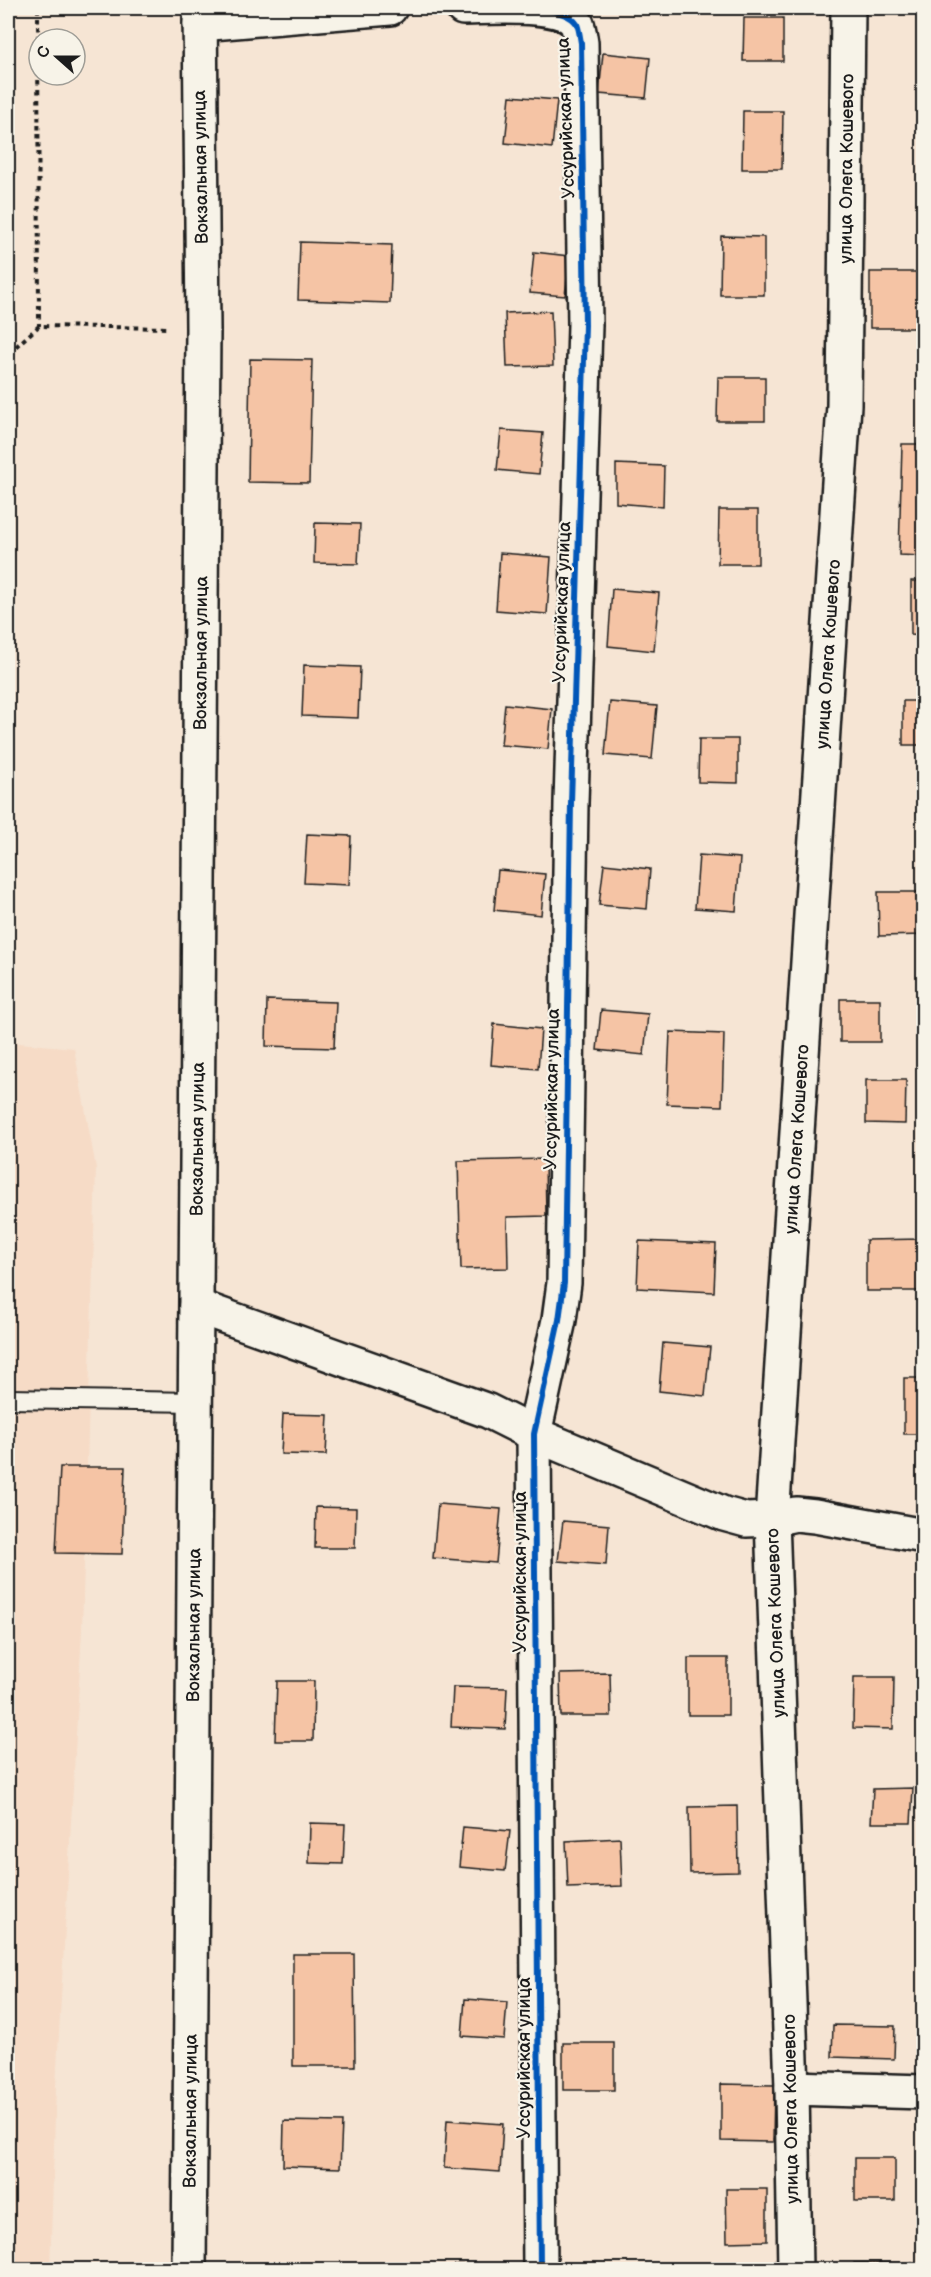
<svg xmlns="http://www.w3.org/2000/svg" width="931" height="2277" font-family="'Balsamiq Sans',sans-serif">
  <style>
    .built { fill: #f6dbc6 }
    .building { fill: #f5c4a5; stroke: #1c1c1c; stroke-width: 1.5 }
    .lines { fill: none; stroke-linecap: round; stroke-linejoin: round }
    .lane-casing { stroke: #1c1c1c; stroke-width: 22 }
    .street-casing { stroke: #1c1c1c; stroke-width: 38 }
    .path { stroke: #1c1c1c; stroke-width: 4; stroke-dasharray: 4.5 4.5; stroke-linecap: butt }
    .lane { stroke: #f7f3e8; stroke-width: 18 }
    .street { stroke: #f7f3e8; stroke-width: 33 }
    .cycleway-casing { stroke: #f7f3e8; stroke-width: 10 }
    .cycleway { stroke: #0057b8; stroke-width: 6 }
    .labels { text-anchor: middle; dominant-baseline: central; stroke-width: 4.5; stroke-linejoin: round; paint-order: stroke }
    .street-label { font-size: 18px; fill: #1c1c1c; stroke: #f7f3e8 }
  </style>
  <rect width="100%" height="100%" fill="#f6e5d4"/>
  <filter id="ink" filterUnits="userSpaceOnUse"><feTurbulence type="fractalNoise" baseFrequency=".0167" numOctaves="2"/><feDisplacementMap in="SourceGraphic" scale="12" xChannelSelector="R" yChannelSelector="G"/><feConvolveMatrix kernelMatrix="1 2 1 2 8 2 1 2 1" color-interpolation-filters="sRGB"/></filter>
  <g filter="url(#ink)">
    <polygon class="built" points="8,1042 74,1048 96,1168 82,1630 56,2086 50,2270 8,2269"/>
    <g class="building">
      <polygon points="744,18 783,18 783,61 743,61"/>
      <polygon points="603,53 650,58 646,98 599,94"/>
      <polygon points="510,96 557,100 552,148 505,143"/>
      <polygon points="743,111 783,111 782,169 742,169"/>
      <polygon points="721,236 764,237 764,295 720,295"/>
      <polygon points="300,242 392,245 390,303 298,300"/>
      <polygon points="534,252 569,256 565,296 530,293"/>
      <rect x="870" y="272" width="54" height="56"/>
      <polygon points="551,311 553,366 507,367 505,313"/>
      <polygon points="250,359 312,360 309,483 248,482"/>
      <polygon points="718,377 765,377 765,421 717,421"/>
      <polygon points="501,430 543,433 539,474 497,470"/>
      <polygon points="902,444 924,444 924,556 899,555"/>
      <polygon points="616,464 664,466 663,507 616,503"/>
      <polygon points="719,510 758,510 758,564 718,564"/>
      <polygon points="315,523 360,524 358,564 314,563"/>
      <polygon points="500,553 551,557 547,614 496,610"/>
      <polygon points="911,581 924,581 924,636 911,635"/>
      <polygon points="612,589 659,593 654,651 608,646"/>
      <polygon points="304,665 360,667 358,718 302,716"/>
      <rect x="903" y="701" width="21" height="44"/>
      <polygon points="610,702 657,706 652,759 605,755"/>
      <polygon points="505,704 552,709 548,749 501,745"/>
      <polygon points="699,739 738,739 738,783 698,782"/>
      <polygon points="307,834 351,836 349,885 304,883"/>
      <polygon points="699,855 740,858 736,911 695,908"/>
      <polygon points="604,864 650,869 647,909 599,905"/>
      <polygon points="498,870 545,874 541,915 494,910"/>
      <polygon points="878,892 924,892 924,935 879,936"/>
      <rect x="840" y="999" width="40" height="43"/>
      <polygon points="267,1000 336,1002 334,1048 266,1046"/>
      <polygon points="601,1010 648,1014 644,1055 597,1050"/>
      <polygon points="494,1024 541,1029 538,1069 491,1065"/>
      <polygon points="670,1032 724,1034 722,1106 667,1104"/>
      <polygon points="866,1080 906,1080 905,1124 866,1123"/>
      <polygon points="545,1159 546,1216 507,1217 508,1268 461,1269 458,1161"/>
      <polygon points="923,1239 923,1291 866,1291 866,1240"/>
      <polygon points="639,1241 716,1244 714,1292 637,1288"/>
      <polygon points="663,1343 710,1347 705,1396 659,1391"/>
      <rect x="904" y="1378" width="20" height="56"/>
      <polygon points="283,1414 328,1415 326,1455 281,1454"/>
      <polygon points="60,1467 125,1467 122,1554 56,1553"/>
      <polygon points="438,1504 501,1509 496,1563 433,1558"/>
      <polygon points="316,1507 356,1508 355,1548 315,1548"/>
      <polygon points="563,1521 609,1525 606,1565 558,1561"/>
      <rect x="688" y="1658" width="40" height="57"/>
      <polygon points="610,1673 611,1716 561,1716 560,1674"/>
      <polygon points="854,1677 894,1677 893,1729 853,1728"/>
      <polygon points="277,1681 314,1681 313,1741 275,1741"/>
      <polygon points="453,1687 507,1688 505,1729 451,1727"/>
      <polygon points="913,1788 911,1823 871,1823 873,1789"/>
      <polygon points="737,1806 738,1872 690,1873 689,1807"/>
      <polygon points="310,1823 345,1824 343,1864 309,1863"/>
      <polygon points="463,1827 510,1831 505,1871 459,1867"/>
      <polygon points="620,1838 622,1886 568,1888 566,1841"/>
      <polygon points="293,1954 354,1954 355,2066 293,2066"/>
      <polygon points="465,1999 507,2002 504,2039 462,2036"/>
      <polygon points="833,2025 895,2026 894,2059 832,2057"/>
      <rect x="563" y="2043" width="51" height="47"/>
      <polygon points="721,2084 774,2085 773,2142 721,2141"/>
      <polygon points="447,2120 503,2124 500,2172 444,2168"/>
      <polygon points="284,2121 342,2122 340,2168 283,2166"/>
      <rect x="855" y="2158" width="40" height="43"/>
      <polygon points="726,2189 767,2189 767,2241 727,2242"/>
      <rect x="854" y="2263" width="58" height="7"/>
      <rect x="455" y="2265" width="47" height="5"/>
    </g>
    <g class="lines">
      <g class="lane-casing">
        <polyline id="lane" points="8,1399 197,1402"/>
      </g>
      <g class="street-casing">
        <g id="street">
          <path d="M 463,8 C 488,8 563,1 577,24 C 579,29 580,37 581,43 L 585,325 L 571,803 L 564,1283 L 559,1320 L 534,1434 L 540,2270"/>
          <polyline points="200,24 390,8"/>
          <polyline points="196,1306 488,1411 534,1434 724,1514 746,1520 772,1519 796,1514 815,1516 924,1536"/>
          <polyline points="792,2088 924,2092"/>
          <path id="s1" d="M 189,2270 L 203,329 L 200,8"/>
          <path id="s2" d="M 795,2270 L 792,2088 L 772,1519 L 844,405 L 848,8"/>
        </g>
      </g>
      <g class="path">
        <polyline points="38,8 39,326"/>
        <polyline points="8,349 12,350 39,326 169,328"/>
      </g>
      <use href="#lane" class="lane"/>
      <use href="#street" class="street"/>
      <g class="cycleway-casing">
        <path id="cycleway" d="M 463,8 C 488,8 563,1 577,24 C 579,29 580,37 581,43 L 585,325 L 571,803 L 564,1283 L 559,1320 L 534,1434 L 540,2270"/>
      </g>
      <use href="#cycleway" class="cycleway"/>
    </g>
  </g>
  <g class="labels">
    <g class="street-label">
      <text transform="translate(566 118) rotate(-92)">Уссурийская улица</text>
      <text transform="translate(201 167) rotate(-91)">Вокзальная улица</text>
      <text stroke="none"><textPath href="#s2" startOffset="2104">улица Олега Кошевого</textPath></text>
      <text transform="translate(562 602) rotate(-88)">Уссурийская улица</text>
      <text stroke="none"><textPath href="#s1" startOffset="1617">Вокзальная улица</textPath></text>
      <text stroke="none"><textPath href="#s2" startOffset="1618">улица Олега Кошевого</textPath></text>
      <text transform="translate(552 1089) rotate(-89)">Уссурийская улица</text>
      <text stroke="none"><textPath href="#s1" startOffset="1131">Вокзальная улица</textPath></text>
      <text stroke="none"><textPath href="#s2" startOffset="1132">улица Олега Кошевого</textPath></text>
      <text transform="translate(520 1572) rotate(-90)">Уссурийская улица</text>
      <text transform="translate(776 1623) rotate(-92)">улица Олега Кошевого</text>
      <text stroke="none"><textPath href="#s1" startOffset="645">Вокзальная улица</textPath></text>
      <text transform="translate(524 2058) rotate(-90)">Уссурийская улица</text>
      <text transform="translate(791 2109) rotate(-91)">улица Олега Кошевого</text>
      <text stroke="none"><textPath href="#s1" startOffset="159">Вокзальная улица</textPath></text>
    </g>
  </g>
  <rect width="931" height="2277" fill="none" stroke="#f7f3e8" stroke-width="30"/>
  <rect x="15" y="15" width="901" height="2247" fill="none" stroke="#1c1c1c" stroke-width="2" filter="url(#ink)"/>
  <g transform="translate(57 57) rotate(291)"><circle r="28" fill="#f7f3e8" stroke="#9f9d96" stroke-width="1.5"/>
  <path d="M0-4.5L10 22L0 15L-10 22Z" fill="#1c1c1c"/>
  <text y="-9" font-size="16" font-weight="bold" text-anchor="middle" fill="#1c1c1c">С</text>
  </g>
</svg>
